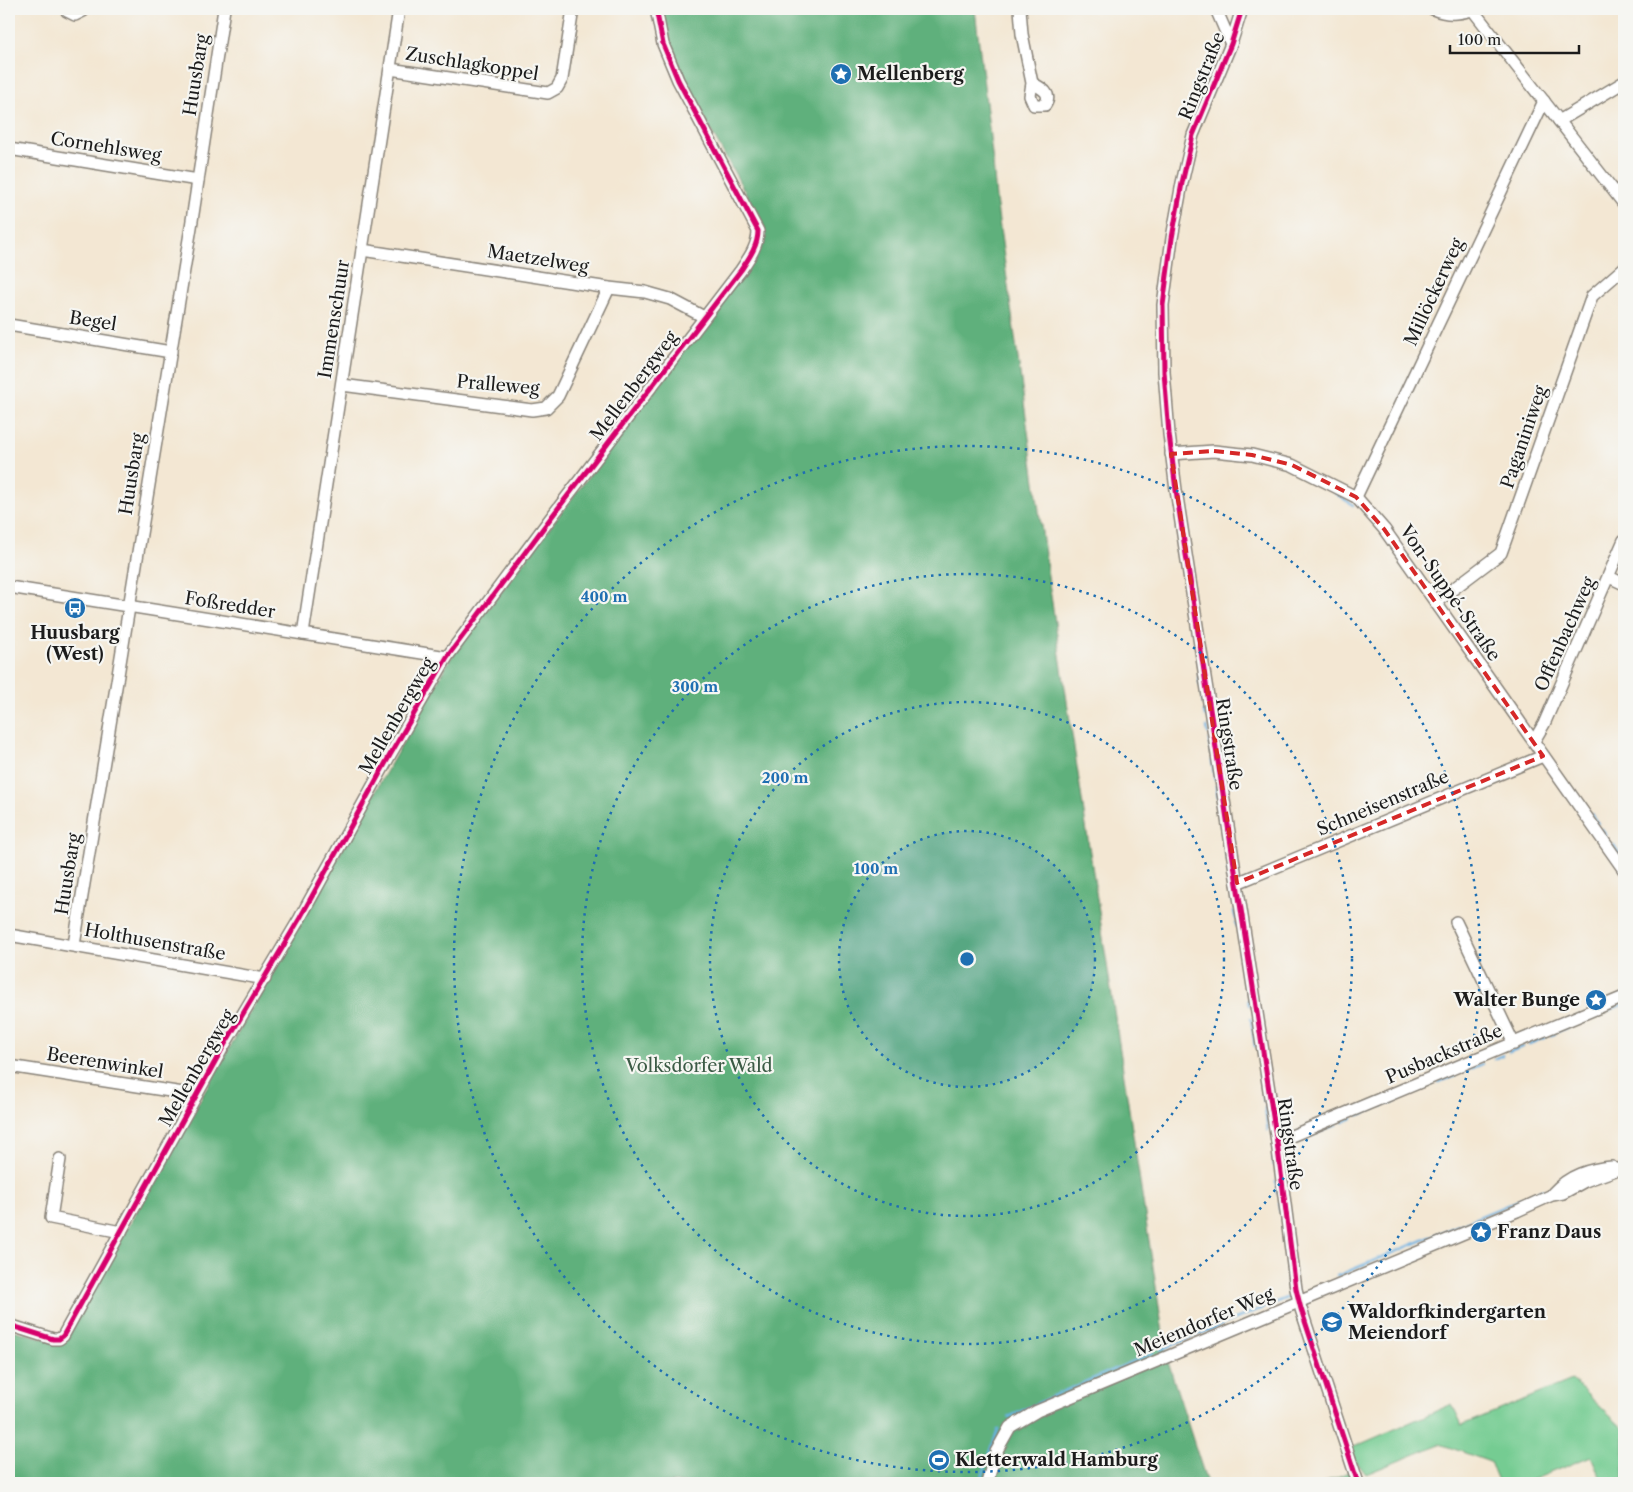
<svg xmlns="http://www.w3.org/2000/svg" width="1633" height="1492" font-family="'Libre Caslon Text',serif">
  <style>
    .green { fill: #74cc92; stroke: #487457 }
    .forest { fill: #5fb07c; stroke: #3e664c }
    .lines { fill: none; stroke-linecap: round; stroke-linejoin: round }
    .stream { stroke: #6bb1e1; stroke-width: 2.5 }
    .minor-casing { stroke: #888278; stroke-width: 14 }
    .minor { stroke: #fff; stroke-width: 11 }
    .cycleway-casing { stroke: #f6f6f2; stroke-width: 8 }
    .cycleway { stroke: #d6006c; stroke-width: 5 }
    .marked { fill: none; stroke: #d62828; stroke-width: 4; stroke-dasharray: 10 6; stroke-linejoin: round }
    .ring { fill: none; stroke: #1f6fb2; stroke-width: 2.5; stroke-dasharray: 2.5 5 }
    .labels { text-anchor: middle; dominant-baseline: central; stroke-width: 4.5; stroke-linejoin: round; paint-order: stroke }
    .street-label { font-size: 18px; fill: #1c1c1c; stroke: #f6f6f2 }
    .poi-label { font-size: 18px; font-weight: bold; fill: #1c1c1c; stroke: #f6f6f2; text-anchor: start }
    .park-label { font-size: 18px; fill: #3b5a45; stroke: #f6f6f2 }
    .centre { fill: #1f6fb2; stroke: #f6f6f2; stroke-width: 2.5 }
    .ring-label { font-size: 15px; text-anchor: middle; font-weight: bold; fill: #1f6fb2; stroke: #f6f6f2; stroke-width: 4.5; stroke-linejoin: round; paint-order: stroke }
  </style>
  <rect width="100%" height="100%" fill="#f6f6f2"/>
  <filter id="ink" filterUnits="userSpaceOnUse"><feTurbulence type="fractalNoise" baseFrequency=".02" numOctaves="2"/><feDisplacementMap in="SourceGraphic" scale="10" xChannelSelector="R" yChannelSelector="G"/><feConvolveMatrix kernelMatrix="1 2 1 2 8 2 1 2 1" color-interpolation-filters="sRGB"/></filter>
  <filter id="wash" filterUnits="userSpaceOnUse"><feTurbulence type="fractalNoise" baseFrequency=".0096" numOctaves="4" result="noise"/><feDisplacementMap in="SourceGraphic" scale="20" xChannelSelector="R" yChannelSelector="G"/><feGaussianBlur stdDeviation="1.12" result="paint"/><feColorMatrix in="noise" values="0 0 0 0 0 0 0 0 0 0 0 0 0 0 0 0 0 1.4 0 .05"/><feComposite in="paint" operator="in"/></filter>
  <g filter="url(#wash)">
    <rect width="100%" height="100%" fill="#f3e7d3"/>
    <g class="green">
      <polygon points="1572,1380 1624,1429 1624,1483 1603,1483 1591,1456 1525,1483 1499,1483 1490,1462 1440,1444 1366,1474 1347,1450 1452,1404 1462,1425"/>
      <polygon points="1353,1470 1358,1483 1323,1483"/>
    </g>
    <path class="forest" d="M 662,9 L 975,9 L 993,162 L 996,199 L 1048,576 L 1167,1359 L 1207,1483 L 9,1483 L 9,1329 L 62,1343 L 452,656 L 745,271 C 755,256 766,245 764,226 L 711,131 L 675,57 L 666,34 Z"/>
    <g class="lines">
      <g class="stream">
        <polyline points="1215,457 1223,458"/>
        <polyline points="1200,458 1206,457"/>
        <polyline points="1335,493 1353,505"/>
        <polyline points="1199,674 1200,685"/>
        <polyline points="1202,696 1203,704"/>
        <polyline points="1204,711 1205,716"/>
        <polyline points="1207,727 1208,733"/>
        <polyline points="1209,740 1211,753"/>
        <polyline points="1212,761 1215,779"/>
        <polyline points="1216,786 1218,797"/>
        <polyline points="1592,814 1598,823"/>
        <polyline points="1222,822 1222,826"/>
        <polyline points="1602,829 1606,835"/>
        <polyline points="1223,832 1226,848"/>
        <polyline points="1614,845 1620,855"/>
        <polyline points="1226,854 1227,861"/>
        <polyline points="1228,870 1231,884"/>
        <polyline points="1232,894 1233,902"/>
        <polyline points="1234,911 1236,919"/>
        <polyline points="1236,923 1237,926"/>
        <polyline points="1241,950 1242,958"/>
        <polyline points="1244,970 1244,974"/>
        <polyline points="1246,984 1247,991"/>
        <polyline points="1248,1000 1249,1005"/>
        <polyline points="1609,1010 1624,1004"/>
        <polyline points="1590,1018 1600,1014"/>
        <polyline points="1251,1019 1255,1046"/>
        <polyline points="1558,1031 1584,1020"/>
        <polyline points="1551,1035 1554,1034"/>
        <polyline points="1529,1044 1546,1037"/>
        <polyline points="1509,1052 1523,1047"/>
        <polyline points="1494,1059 1503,1055"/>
        <polyline points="1463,1072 1482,1064"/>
        <polyline points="1260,1075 1264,1101"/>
        <polyline points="1438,1082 1455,1076"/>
        <polyline points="1418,1091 1432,1084"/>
        <polyline points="1405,1096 1410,1094"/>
        <polyline points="1382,1106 1399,1099"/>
        <polyline points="1265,1108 1268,1130"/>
        <polyline points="1359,1115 1376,1108"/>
        <polyline points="1343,1122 1352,1118"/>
        <polyline points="1307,1137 1336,1125"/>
        <polyline points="1286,1146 1297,1141"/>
        <polyline points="1621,1158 1624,1157"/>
        <polyline points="1273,1159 1273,1165"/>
        <polyline points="1276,1181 1277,1193"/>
        <polyline points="1279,1203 1280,1213"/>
        <polyline points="1337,1276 1543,1190"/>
        <polyline points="1161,1350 1291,1296"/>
        <polyline points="1009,1417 1053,1396 1153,1353"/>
        <polyline points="980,1483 998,1430"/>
      </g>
    </g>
  </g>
  <g filter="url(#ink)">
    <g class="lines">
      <g class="minor-casing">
        <g id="minor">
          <polyline points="67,9 67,11 75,15 83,11 83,9"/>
          <path d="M 1020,9 L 1022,34 L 1032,83 L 1030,96 L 1034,105 L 1045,105 C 1053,93 1041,88 1032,83"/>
          <polyline points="1216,9 1231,44"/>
          <polyline points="1242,9 1231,44 1193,135 1182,183 1172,238 1163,305 1164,372 1169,434 1176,490 1277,1142 1296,1289 1301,1309 1358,1483"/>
          <path d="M 1433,9 C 1447,15 1458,14 1472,10"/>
          <polyline points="1472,9 1624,204"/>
          <polyline points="390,69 548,93 557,88 562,79 573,9"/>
          <polyline points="1559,121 1624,82"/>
          <polyline points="9,149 198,180"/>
          <polyline points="362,250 609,288 645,292 670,299 704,317"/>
          <polyline points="9,325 171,352"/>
          <polyline points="342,385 532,410 546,408 558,396 609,288"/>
          <polyline points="1171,454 1214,451 1252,455 1292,465 1356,497 1384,529 1624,870"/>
          <polyline points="1356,497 1544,101"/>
          <polyline points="1609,577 1624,584"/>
          <polyline points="9,587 447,657"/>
          <polyline points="1436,602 1501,553 1592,296 1624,268"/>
          <polyline points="303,634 399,9"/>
          <polyline points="1534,741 1544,724 1624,540"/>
          <polyline points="1237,883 1543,756"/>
          <polyline points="1456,922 1514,1044"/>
          <polyline points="9,935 265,979"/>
          <polyline points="74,945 191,227 224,9"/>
          <polyline points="9,1066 196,1095"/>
          <polyline points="1277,1142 1624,997"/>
          <polyline points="60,1159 51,1218 121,1232"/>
          <path d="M 1553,1193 C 1569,1175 1589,1169 1612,1167"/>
          <path d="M 9,1325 L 53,1339 L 59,1339 L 63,1336 L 222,1049 L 300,918 L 390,755 L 447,657 L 553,515 L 741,270 C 749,258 758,246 758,231 L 678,80 L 663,44 L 656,9"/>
          <polyline points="987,1483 996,1452 1010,1427 1037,1411 1517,1211 1552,1195 1563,1193 1585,1181 1624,1167"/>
        </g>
      </g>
      <use href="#minor" class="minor"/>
      <g class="cycleway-casing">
        <g id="cycleway">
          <polyline points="1242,9 1231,44 1193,135 1182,183 1172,238 1163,305 1164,372 1169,434 1176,490 1277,1142 1296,1289 1301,1309 1358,1483"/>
          <path d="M 9,1325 L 53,1339 L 59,1339 L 63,1336 L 222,1049 L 300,918 L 390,755 L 447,657 L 553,515 L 741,270 C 749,258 758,246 758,231 L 678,80 L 663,44 L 656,9"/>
        </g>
      </g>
      <use href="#cycleway" class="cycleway"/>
    </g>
  </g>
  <path class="marked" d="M 1214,451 L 1252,455 L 1292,465 L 1356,497 L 1384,529 L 1543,756 L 1237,883 L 1171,454 Z"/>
  <circle cx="967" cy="959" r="128" fill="#1f6fb2" fill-opacity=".12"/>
  <g class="ring">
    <circle cx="967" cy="959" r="128"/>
    <circle cx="967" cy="959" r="257"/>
    <circle cx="967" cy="959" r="385"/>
    <circle cx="967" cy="959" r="513"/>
  </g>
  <defs>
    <g id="sight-disc" transform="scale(1.125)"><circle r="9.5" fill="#1f6fb2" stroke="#f6f6f2"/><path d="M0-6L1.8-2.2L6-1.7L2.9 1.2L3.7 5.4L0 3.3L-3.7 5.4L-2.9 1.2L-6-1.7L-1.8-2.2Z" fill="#fff"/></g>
    <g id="bus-disc" transform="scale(1.125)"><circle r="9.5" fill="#1f6fb2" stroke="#f6f6f2"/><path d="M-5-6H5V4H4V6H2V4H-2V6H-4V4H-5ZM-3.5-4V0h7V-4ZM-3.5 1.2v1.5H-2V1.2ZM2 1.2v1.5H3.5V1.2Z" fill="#fff"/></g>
    <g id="school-disc" transform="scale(1.125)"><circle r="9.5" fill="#1f6fb2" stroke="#f6f6f2"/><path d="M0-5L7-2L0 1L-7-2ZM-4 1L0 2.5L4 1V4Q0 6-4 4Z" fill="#fff"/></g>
    <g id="stadium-disc" transform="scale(1.125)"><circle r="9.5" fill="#1f6fb2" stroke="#f6f6f2"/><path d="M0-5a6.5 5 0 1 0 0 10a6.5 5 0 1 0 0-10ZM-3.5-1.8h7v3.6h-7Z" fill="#fff"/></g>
  </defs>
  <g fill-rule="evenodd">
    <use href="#sight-disc" x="841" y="74"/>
    <use href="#bus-disc" x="75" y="608"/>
    <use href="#sight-disc" x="1596" y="1000"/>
    <use href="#sight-disc" x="1481" y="1232"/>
    <use href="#school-disc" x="1332" y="1322"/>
    <use href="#stadium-disc" x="939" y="1460"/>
  </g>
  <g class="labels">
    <g class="street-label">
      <text transform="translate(472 64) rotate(9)">Zuschlagkoppel</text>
      <text transform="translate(196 75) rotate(-81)">Huusbarg</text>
      <text transform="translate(1202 76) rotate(-68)">Ringstraße</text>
      <text transform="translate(106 147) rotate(9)">Cornehlsweg</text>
      <text transform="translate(538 259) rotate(9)">Maetzelweg</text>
      <text transform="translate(1434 292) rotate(-65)">Millöckerweg</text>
      <text transform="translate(334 319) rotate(-81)">Immenschuur</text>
      <text transform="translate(93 321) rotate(9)">Begel</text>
      <text transform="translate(498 385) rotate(5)">Pralleweg</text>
      <text transform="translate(634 386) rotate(-53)">Mellenbergweg</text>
      <text transform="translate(1524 437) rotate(-71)">Paganiniweg</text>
      <text transform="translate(132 474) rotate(-81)">Huusbarg</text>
      <text transform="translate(1450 593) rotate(55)">Von-Suppé-Straße</text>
      <text transform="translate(230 605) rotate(9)">Foßredder</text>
      <text transform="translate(1565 634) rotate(-66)">Offenbachweg</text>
      <text transform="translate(397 716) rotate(-60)">Mellenbergweg</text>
      <text transform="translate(1229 744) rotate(81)">Ringstraße</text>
      <text transform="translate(1383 803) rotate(-23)">Schneisenstraße</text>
      <text transform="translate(68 874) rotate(-81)">Huusbarg</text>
      <text transform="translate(155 942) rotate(10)">Holthusenstraße</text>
      <text transform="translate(1444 1054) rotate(-23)">Pusbackstraße</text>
      <text transform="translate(105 1063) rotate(9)">Beerenwinkel</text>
      <text transform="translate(197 1068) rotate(-60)">Mellenbergweg</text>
      <text transform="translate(1290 1144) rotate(82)">Ringstraße</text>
      <text transform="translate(1204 1322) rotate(-23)">Meiendorfer Weg</text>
    </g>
    <g class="poi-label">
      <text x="857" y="74">Mellenberg</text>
      <text x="75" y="633" text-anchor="middle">Huusbarg<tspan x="75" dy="21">(West)</tspan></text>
      <text x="1580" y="1000" text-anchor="end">Walter Bunge</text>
      <text x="1497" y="1232">Franz Daus</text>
      <text x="1348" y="1312">Waldorfkindergarten<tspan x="1348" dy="21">Meiendorf</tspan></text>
      <text x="955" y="1460">Kletterwald Hamburg</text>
    </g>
    <g class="park-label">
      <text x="699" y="1066">Volksdorfer Wald</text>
    </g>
  </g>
  <circle cx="967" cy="959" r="8" class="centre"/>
  <g class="ring-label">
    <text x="604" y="602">400 m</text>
    <text x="695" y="692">300 m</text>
    <text x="785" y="783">200 m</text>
    <text x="876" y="874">100 m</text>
  </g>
  <rect width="1633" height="1492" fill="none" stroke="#f6f6f2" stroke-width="30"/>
  <path d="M1450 45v8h129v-8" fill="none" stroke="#1c1c1c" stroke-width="2.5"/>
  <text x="1458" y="45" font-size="15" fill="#1c1c1c" stroke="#f6f6f2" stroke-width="4" paint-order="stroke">100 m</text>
</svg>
